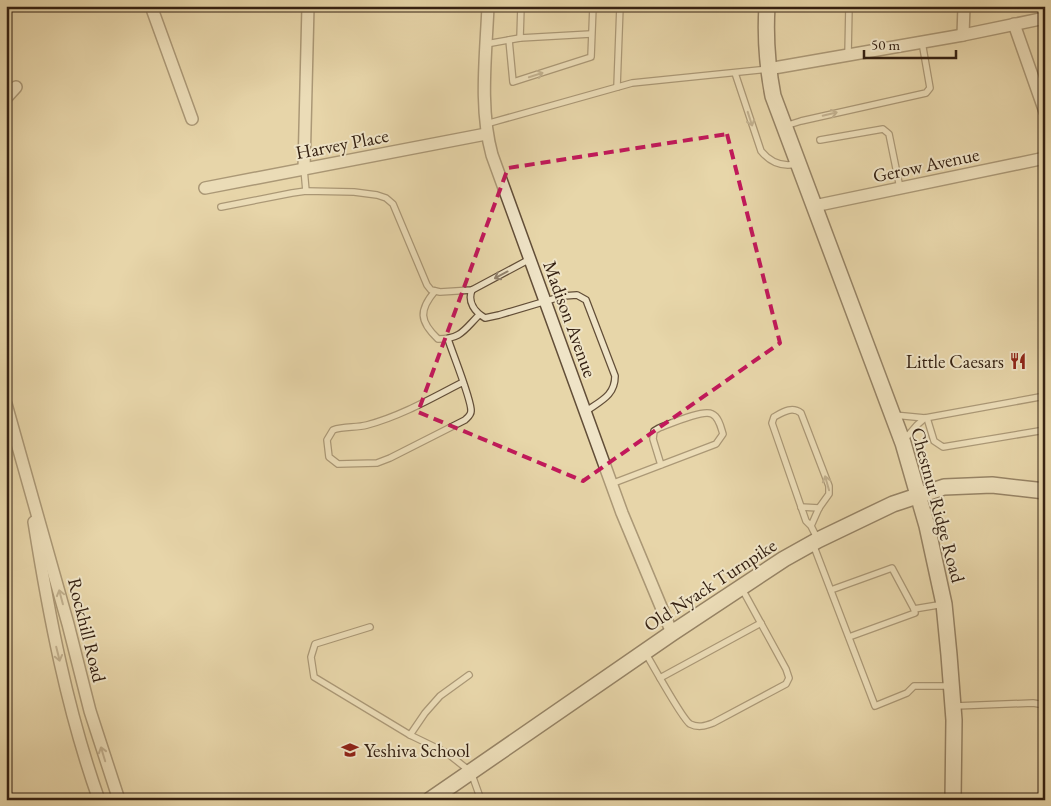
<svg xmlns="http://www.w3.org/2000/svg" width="1051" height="806" font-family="'EB Garamond',serif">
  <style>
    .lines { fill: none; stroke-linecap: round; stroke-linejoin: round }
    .lane-casing { stroke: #624e38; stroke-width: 8 }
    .street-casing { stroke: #624e38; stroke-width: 14 }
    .secondary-casing { stroke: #352112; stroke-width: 18 }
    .lane { stroke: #efe4c7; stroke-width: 5.5 }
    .street { stroke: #efe4c7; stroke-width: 11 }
    .secondary { stroke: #efe4c7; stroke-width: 15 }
    .oneway { stroke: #92826c }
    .marked { fill: none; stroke: #c2185b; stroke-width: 4; stroke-dasharray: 10 6; stroke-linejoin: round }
    .labels { text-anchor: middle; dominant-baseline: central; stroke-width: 4; stroke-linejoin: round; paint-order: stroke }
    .street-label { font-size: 19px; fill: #352112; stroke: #efe4c7 }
    .poi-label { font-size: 19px; fill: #352112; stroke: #efe4c7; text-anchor: end }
  </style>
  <rect width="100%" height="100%" fill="#e7d6a9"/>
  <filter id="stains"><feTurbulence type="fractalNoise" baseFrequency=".004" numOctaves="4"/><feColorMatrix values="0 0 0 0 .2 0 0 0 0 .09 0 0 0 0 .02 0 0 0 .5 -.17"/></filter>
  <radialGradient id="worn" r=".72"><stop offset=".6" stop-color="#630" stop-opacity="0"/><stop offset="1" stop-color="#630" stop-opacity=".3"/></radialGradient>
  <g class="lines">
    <g class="lane-casing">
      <g id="lane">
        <polyline points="521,6 520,38 591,34"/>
        <polyline points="509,40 513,82 591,57 593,6"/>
        <polyline points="486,44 520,38"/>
        <polyline points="848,55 849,6"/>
        <path d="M 735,73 L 761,151 C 770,162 782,167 796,164"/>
        <polyline points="617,87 620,6"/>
        <polyline points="486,124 632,83 768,69"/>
        <polyline points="785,126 801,121 926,93 930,88 922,42"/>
        <polyline points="820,140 883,129 889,134 900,188"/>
        <polyline points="304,169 306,191"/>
        <polyline points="221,207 292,193 306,191 354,192 377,195 386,198 393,204 427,285 431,290 440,292 472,290 530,259"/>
        <path d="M 472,290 C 467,302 475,312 485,318 L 499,315 L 563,296 L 577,295 L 586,300 L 615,376 C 615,396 600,401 585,412"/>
        <path d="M 435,291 C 419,310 419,321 438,339 C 461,339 464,330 479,315"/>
        <path d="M 448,339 C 452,352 472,401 471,411 C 471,415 468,417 465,420 L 390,458 L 377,463 L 338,464 L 329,457 L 327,440 L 333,430 C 344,426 356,428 367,425 C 401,416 432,398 463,382"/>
        <polyline points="894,415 925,418 1045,396"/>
        <polyline points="927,418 934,441 943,447 1045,430"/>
        <polyline points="904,440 917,425 925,418"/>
        <path d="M 611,484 L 716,444 L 723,434 C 721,428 719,417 712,414 C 703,409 670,424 659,428 L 654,431 L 653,439 L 661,465"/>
        <polyline points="801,507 819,508"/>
        <path d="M 811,526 L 819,508 L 829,494 L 829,486 L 801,413 C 792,406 783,412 774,417 L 772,423 L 806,521 L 811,526 L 817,538"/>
        <polyline points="813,544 875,706 907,693 914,686 949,686"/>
        <polyline points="831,590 892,568 914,609 944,604"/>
        <polyline points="370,627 315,644 311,657 314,677 410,735 447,753 471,772 481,800"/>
        <polyline points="849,637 915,613 914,609"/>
        <path d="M 646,654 C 653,665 682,719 690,724 C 698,728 705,726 713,723 L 786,684 L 789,678 L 786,669 L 741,587"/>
        <polyline points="660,678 761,623"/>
        <polyline points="955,706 1033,703 1045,705"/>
        <polyline points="410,735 425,713 440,696 469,675"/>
      </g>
    </g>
    <g class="street-casing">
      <g id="street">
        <polyline points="151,6 192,119"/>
        <path d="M 488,6 C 486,55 479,108 492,155 L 622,513 L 672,633"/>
        <polyline points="1014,24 1045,112"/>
        <polyline points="963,35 964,6"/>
        <polyline points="768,69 963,35 1045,18"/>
        <polyline points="6,98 16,87"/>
        <polyline points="304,169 308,6"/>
        <polyline points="205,188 486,134"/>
        <polyline points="814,206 1045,158"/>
        <polyline points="6,404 68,624 90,711 119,800"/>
        <path d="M 34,522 C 49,616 67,710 99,800"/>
      </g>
    </g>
    <g class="secondary-casing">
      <g id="secondary">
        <path d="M 767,6 C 765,38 767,65 773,96 L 903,443 L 927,526 L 944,604 L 949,655 L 954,720 L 953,800"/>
        <polyline points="430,800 672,633 784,559 818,540 893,504 944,487 992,485 1045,491"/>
      </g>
    </g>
    <use href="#lane" class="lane"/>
    <use href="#street" class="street"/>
    <use href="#secondary" class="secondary"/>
  </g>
  <defs><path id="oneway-shaft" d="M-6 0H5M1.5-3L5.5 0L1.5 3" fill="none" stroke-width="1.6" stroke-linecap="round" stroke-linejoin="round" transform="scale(1.25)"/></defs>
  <g class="oneway">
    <use href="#oneway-shaft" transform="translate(536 75) rotate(-18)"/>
    <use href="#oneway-shaft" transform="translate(830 114) rotate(-13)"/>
    <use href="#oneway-shaft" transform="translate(750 119) rotate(72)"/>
    <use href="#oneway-shaft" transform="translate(501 275) rotate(152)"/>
    <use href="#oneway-shaft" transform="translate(827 483) rotate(-106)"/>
    <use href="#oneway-shaft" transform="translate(61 597) rotate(-105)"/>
    <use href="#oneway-shaft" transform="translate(58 654) rotate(76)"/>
    <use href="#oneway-shaft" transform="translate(103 754) rotate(-107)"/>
  </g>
  <path d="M0 0H1051V806H0ZM 727,134 L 780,343 L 583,481 L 418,412 L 508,168 Z" fill="#e7d6a9" fill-opacity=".55" fill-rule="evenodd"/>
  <path class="marked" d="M 727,134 L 780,343 L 583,481 L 418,412 L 508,168 Z"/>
  <defs>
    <g id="restaurant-bare" transform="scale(1.35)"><path d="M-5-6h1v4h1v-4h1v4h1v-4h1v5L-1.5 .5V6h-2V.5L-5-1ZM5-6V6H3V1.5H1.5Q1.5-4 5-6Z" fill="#8f2418" stroke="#efe4c7" stroke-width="2.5" paint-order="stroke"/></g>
    <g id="school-bare" transform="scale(1.35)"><path d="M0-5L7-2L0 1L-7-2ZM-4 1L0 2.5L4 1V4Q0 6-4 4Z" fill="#8f2418" stroke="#efe4c7" stroke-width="2.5" paint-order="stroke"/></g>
  </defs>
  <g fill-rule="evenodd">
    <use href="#restaurant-bare" x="1018" y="361"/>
    <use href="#school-bare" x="350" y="750"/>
  </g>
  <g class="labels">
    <g class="street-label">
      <text transform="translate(342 144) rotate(-11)">Harvey Place</text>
      <text transform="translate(926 165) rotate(-12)">Gerow Avenue</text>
      <text transform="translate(570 319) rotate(70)">Madison Avenue</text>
      <text transform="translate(938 505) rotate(75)">Chestnut Ridge Road</text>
      <text transform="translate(710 585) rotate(-33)">Old Nyack Turnpike</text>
      <text transform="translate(87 630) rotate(76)">Rockhill Road</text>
    </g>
    <g class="poi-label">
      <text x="1004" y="361">Little Caesars</text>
      <text x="364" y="750" text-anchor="start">Yeshiva School</text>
    </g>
  </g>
  <rect width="1051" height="806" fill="none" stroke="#e7d6a9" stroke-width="25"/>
  <rect x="8" y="8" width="1036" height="791" fill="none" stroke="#352112" stroke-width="2.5"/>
  <rect x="12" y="12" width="1026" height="781" fill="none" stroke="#352112"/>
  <path d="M864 50v8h92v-8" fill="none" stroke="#352112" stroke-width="2.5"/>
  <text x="871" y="50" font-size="15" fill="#352112" stroke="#efe4c7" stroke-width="4" paint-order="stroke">50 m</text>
  <rect width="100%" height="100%" filter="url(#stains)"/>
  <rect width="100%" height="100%" fill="url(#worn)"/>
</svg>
